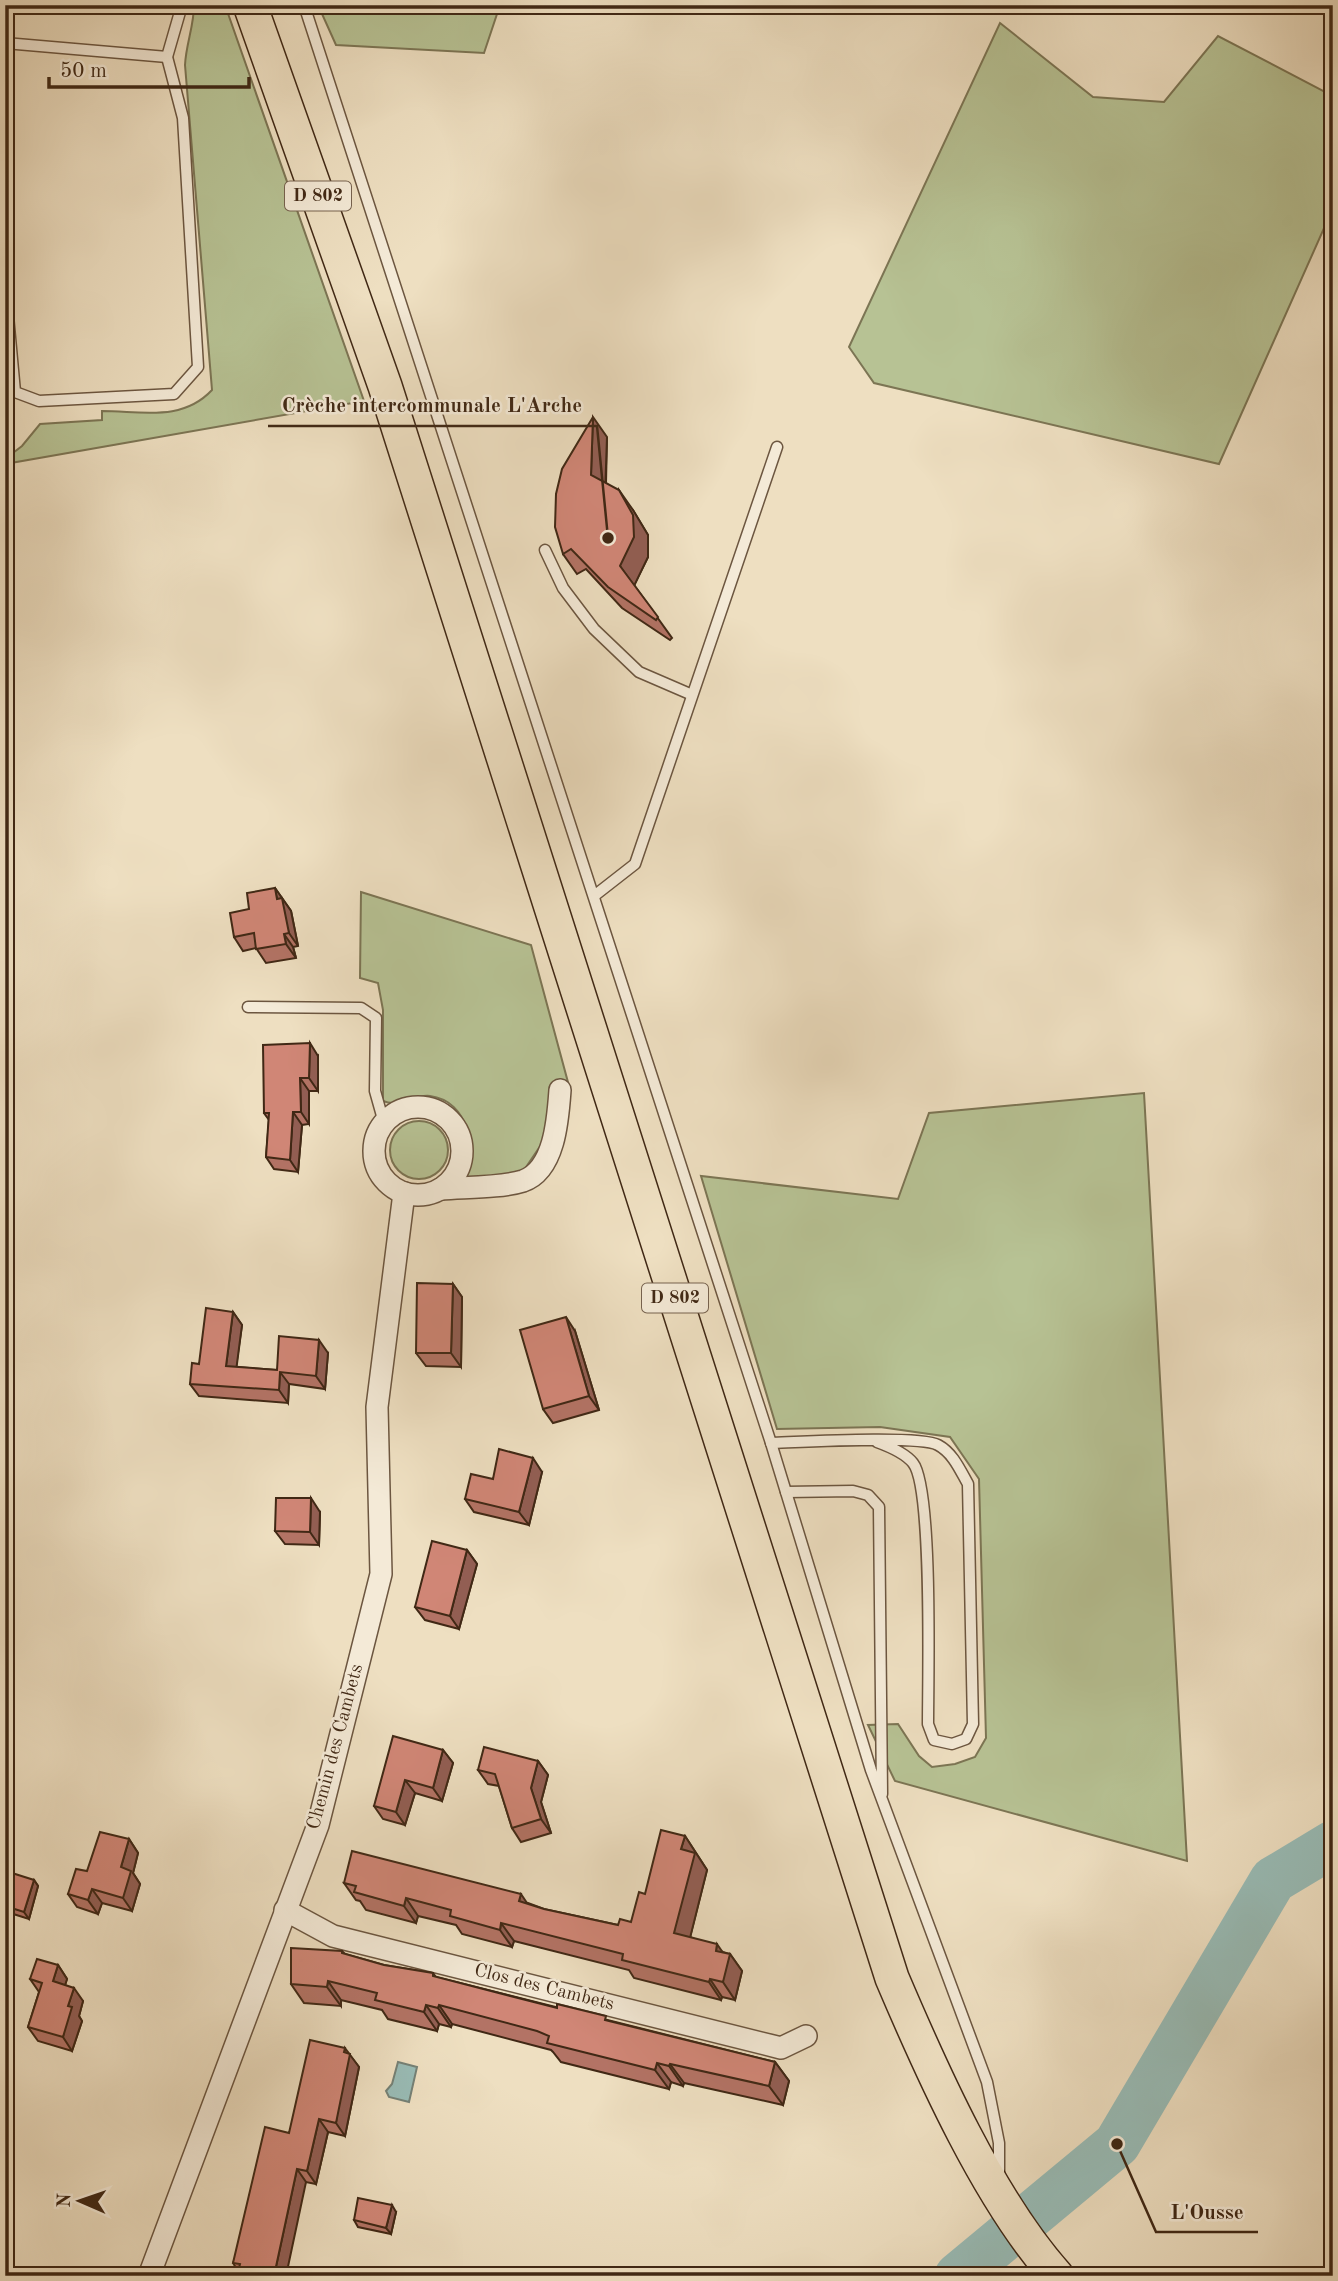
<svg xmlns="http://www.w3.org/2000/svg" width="1338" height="2281" font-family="'Old Standard TT',serif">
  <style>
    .green { fill: #b7c294; stroke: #7c7554; stroke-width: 2 }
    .water { fill: #99bcb6; stroke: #758176; stroke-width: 2 }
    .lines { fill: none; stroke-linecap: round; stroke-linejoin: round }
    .river { stroke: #99bcb6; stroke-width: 47 }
    .service-casing { stroke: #6c5640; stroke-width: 13 }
    .minor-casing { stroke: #6c5640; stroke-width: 24 }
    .primary-casing { stroke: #402815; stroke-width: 36 }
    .service { stroke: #f4ead7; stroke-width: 10 }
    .minor { stroke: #f4ead7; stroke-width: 21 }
    .primary { stroke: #eedfc1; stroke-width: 33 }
    .wall { fill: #b37365; stroke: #402815; stroke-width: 2 }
    .shaded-wall { fill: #925e53; stroke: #402815; stroke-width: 2 }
    .building { fill: #d08676; stroke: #402815; stroke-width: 2 }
    .labels { text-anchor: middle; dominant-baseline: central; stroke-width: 5; stroke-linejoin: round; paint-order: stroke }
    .shield { fill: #f4ead7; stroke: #76624f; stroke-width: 2 }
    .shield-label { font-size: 18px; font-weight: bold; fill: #402815 }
    .street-label { font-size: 19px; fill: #402815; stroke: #f4ead7 }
    .leader { fill: none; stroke: #402815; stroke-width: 2.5 }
    .callout-dot { fill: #402815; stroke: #f4ead7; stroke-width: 2.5 }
    .callout-label { font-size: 21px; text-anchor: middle; font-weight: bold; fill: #402815; stroke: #f4ead7; stroke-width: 5; stroke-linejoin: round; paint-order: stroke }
  </style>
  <rect width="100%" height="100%" fill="#eedfc1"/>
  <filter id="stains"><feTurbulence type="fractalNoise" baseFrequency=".00286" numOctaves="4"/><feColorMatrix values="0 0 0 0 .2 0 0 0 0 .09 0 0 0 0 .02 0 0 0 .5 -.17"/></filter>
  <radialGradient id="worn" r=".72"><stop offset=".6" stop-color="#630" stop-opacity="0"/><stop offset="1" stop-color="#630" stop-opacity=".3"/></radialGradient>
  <g class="green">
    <path d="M 194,5 L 225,5 L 364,401 L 5,464 L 5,459 L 22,446 L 40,424 L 102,420 L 102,411 C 142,411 182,422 212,390 L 185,65 C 186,44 194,26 194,5 Z"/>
    <polygon points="318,5 500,5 484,53 336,45"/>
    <polygon points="1000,23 1093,97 1164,102 1218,36 1333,96 1333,208 1219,464 874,383 849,347"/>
    <path d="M 361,892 L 531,945 L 569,1086 L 545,1139 L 520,1176 L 465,1180 C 477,1150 469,1101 430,1096 C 413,1094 400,1108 383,1101 L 383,1010 L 378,983 L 360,978 Z"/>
    <polygon points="1144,1093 1187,1861 895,1781 868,1725 898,1724 919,1756 932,1767 955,1764 975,1757 986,1738 979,1479 950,1437 880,1427 777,1429 701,1176 898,1199 929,1113"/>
    <circle cx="419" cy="1150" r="29"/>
  </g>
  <polygon class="water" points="398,2062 417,2067 409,2102 389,2097 386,2091 392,2084"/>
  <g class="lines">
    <polyline class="river" points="958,2276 1117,2144 1273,1880 1333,1844"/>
    <g class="service-casing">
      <g id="service">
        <polyline points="304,5 771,1443 871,1770 987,2082 999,2143 999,2176"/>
        <polyline points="5,43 167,57"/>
        <polyline points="5,283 15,392 39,401 174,394 198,367 183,118 167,57 182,5"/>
        <polyline points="545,550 563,588 594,629 639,672 690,694"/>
        <polyline points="594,896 635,864 777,447"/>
        <polyline points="248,1007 361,1008 376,1018 375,1091 384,1123"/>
        <path d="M 771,1443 C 800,1442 920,1435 938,1445 C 953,1453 960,1470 968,1484 L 973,1724 L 966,1739 L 952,1744 L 934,1740 L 928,1724 C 928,1682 933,1488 913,1463 C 905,1453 888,1446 877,1442"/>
        <polyline points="786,1492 853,1491 868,1495 879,1507 882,1794"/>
      </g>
    </g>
    <g class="minor-casing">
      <g id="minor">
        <circle cx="418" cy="1151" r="44"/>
        <path d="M 441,1189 C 464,1187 501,1188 523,1181 C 555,1170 558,1118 560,1090"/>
        <polyline points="285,1910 333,1936 781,2048 806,2036"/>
        <polyline points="149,2276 318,1825 381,1574 377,1407 404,1193"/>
      </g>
    </g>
    <g class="primary-casing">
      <path id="primary" d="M 250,5 L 385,386 L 892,1978 C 932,2072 989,2200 1057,2276"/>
    </g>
    <use href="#service" class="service"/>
    <use href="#minor" class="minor"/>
    <use href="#primary" class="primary"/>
  </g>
  <g class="wall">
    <polygon points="607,437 606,483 633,510 648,535 648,557 634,585 672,638 670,640 622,608 586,569 577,574 563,554"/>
    <polygon points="275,888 291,911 298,946 293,947 296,958 266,963 256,948 243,951 234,937 249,909"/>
    <polygon points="318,1056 318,1091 309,1091 309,1124 302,1125 298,1172 274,1169 266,1157 269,1120 264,1113"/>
    <polygon points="453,1284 462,1297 461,1367 426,1366 416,1353"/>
    <polygon points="233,1312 242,1325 236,1367 277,1370 328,1353 325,1389 289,1384 288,1403 199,1396 190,1384 199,1364"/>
    <polygon points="575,1331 599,1410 553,1423 543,1409"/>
    <polygon points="542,1472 529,1525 474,1512 465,1499 493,1479"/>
    <polygon points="320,1512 319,1545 285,1544 275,1531"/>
    <polygon points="467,1550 477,1564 459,1629 425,1620 415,1607"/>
    <polygon points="443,1750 453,1763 442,1801 415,1793 405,1825 383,1819 374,1806"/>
    <polygon points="538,1761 548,1775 541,1802 551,1833 521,1842 512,1828 499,1786 488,1784 478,1770"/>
    <polygon points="685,1836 707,1870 690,1937 723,1952 730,1954 742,1971 735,2000 722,1997 721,2000 634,1978 629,1970 514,1941 512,1947 462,1934 456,1925 418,1916 416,1923 366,1910 360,1901 356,1900 344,1883 528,1903 544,1909 618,1925 631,1922 645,1894"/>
    <polygon points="129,1839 138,1853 133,1873 140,1884 132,1911 102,1903 98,1914 77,1907 68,1894 87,1871"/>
    <polygon points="34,1880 38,1886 29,1919 7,1912 5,1910 5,1895"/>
    <polygon points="342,1951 345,1954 384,1965 433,1973 436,1977 775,2062 789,2081 783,2105 684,2083 683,2086 671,2082 669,2089 561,2062 553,2052 551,2050 452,2024 451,2027 439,2024 437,2031 388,2019 382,2010 341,2000 341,2006 304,2003 291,1984"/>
    <polygon points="58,1965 67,1979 65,1985 83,2001 79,2016 82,2021 72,2051 38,2041 28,2027 39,1992 30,1979"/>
    <polygon points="348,2053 359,2067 345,2136 328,2132 316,2184 306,2182 238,2271 233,2263 289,2133"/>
    <polygon points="396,2212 391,2234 358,2227 354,2220"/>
  </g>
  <g class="shaded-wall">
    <polygon points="593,417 607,437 605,495 591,475"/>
    <polygon points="619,490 633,510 648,535 648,557 634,586 620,566"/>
    <polygon points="275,888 291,911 298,946 289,933 277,899"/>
    <polygon points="284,934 293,947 296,958 286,944"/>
    <polygon points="310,1043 318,1056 318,1091 309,1078"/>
    <polygon points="300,1078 309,1091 309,1124 301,1112"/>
    <polygon points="293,1112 302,1125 298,1172 290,1160"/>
    <polygon points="453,1284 462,1297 461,1367 451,1353"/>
    <polygon points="233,1312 242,1325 235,1379 226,1366"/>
    <polygon points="566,1317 575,1331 599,1410 589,1396"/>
    <polygon points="319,1340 328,1353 325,1389 316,1376"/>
    <polygon points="280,1372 289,1384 288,1403 279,1390"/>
    <polygon points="533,1458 542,1472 529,1525 519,1512"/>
    <polygon points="311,1498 320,1512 319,1545 310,1532"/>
    <polygon points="467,1550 477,1564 459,1629 450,1616"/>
    <polygon points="443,1750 453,1763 442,1801 433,1788"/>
    <polygon points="538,1761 548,1775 541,1802 551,1833 541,1819 531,1788"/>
    <polygon points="405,1780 415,1793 405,1825 396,1812"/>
    <polygon points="685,1836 707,1870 687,1950 674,1933 681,1849"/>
    <polygon points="129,1839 138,1853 133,1873 140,1884 132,1911 123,1898 121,1867"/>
    <polygon points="34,1880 38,1886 29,1919 24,1912"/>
    <polygon points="92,1889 102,1903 98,1914 88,1900"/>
    <polygon points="521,1894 533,1912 519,1901"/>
    <polygon points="406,1898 418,1916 416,1923 404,1906"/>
    <polygon points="501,1923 514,1941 512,1947 500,1930"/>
    <polygon points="717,1944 728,1960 730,1954 742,1971 735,2000 723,1982 716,1951"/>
    <polygon points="58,1965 67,1979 62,1995 53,1981"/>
    <polygon points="710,1979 722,1997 721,2000 709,1982"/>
    <polygon points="328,1981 341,2000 341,2006 327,1987"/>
    <polygon points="74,1988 83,2001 79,2016 82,2021 72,2051 63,2037 68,2006"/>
    <polygon points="426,2005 439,2024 437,2031 424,2012"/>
    <polygon points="439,2005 452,2024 451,2027 438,2008"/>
    <polygon points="345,2048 359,2067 345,2136 336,2123"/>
    <polygon points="775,2062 789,2081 783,2105 769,2086"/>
    <polygon points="657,2063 671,2082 669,2089 655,2070"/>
    <polygon points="670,2064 684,2083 683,2086 669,2066"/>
    <polygon points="319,2119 328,2132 316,2184 307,2171"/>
    <polygon points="297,2169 306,2182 286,2276 274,2276"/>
    <polygon points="392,2205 396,2212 391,2234 386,2228"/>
  </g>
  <g class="building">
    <polygon points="593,417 591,475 619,490 633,515 634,537 620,566 658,617 656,620 608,587 571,549 563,554 555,527 556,494 562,469"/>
    <polygon points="275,888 277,899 282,898 289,933 284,934 286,944 256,949 254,933 234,937 230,913 249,909 247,893"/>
    <polygon points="310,1043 309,1078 300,1078 301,1112 293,1112 290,1160 266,1157 269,1113 264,1113 263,1045"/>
    <polygon points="417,1283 453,1284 451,1353 416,1353"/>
    <polygon points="206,1308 233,1312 226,1366 277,1370 279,1336 319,1340 316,1376 280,1372 279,1390 190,1384 192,1363 199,1364"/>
    <polygon points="566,1317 589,1396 543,1409 520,1330"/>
    <polygon points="499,1449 533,1458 519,1512 465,1499 471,1474 493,1479"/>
    <polygon points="276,1498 311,1498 310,1532 275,1531"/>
    <polygon points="432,1541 467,1550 450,1616 415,1607"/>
    <polygon points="393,1736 443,1750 433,1788 405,1780 396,1812 374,1806"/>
    <polygon points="484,1747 538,1761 531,1788 541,1819 512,1828 495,1774 478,1770"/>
    <polygon points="661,1830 685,1836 681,1849 695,1853 674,1933 717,1944 716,1951 730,1954 723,1982 710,1979 709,1982 622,1960 623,1954 501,1923 500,1930 450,1916 451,1910 406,1898 404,1906 354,1892 356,1886 344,1883 352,1851 521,1894 519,1901 544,1909 618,1925 620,1919 631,1922 639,1892 645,1894"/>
    <polygon points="100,1832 129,1839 121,1867 131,1871 123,1898 92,1889 88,1900 68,1894 76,1869 87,1871"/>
    <polygon points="12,1873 34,1880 24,1912 5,1906 5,1895"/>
    <polygon points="291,1948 342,1951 342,1953 384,1965 433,1973 433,1976 557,2008 557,2004 606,2016 605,2020 775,2062 769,2086 670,2064 669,2066 657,2063 655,2070 547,2043 549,2036 537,2031 439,2005 438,2008 426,2005 424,2012 375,2000 377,1993 328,1981 327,1987 291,1984"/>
    <polygon points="37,1959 58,1965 53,1981 74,1988 68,2006 72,2007 63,2037 28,2027 42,1983 30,1979"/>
    <polygon points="310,2040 345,2048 344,2052 350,2054 336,2123 319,2119 307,2171 297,2169 274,2276 237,2276 240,2264 233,2263 265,2127 289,2133"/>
    <polygon points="358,2198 392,2205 386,2228 354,2220"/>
  </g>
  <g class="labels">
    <g class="shield">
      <rect x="285" y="181.5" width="66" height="29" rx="5"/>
      <rect x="642" y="1283.5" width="66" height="29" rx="5"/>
    </g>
    <g class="shield-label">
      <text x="318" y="196">D 802</text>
      <text x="675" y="1298">D 802</text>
    </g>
    <g class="street-label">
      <text transform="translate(336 1747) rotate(-75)">Chemin des Cambets</text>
      <text transform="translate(544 1988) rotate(14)">Clos des Cambets</text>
    </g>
  </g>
  <path class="leader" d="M608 538L597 426H268M1117 2144L1156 2232H1258"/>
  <g class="callout-dot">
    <circle cx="608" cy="538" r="7"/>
    <circle cx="1117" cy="2144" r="7"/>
  </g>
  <g class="callout-label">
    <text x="432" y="412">Crèche intercommunale L'Arche</text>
    <text x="1207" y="2219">L'Ousse</text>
  </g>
  <rect width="1338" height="2281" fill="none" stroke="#eedfc1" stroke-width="28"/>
  <rect x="7" y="7" width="1324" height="2267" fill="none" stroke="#402815" stroke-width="3.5"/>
  <rect x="14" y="14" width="1310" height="2253" fill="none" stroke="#402815" stroke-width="2"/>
  <g transform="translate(80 2201) rotate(272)" stroke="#f4ead7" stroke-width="5" paint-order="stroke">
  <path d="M0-5L12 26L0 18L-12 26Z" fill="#402815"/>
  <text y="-10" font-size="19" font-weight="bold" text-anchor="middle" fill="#402815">N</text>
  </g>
  <path d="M49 77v10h200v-10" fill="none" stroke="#402815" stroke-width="3.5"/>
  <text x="60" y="77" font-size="21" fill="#402815" stroke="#f4ead7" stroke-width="5" paint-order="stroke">50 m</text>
  <rect width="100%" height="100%" filter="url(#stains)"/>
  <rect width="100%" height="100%" fill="url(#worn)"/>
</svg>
